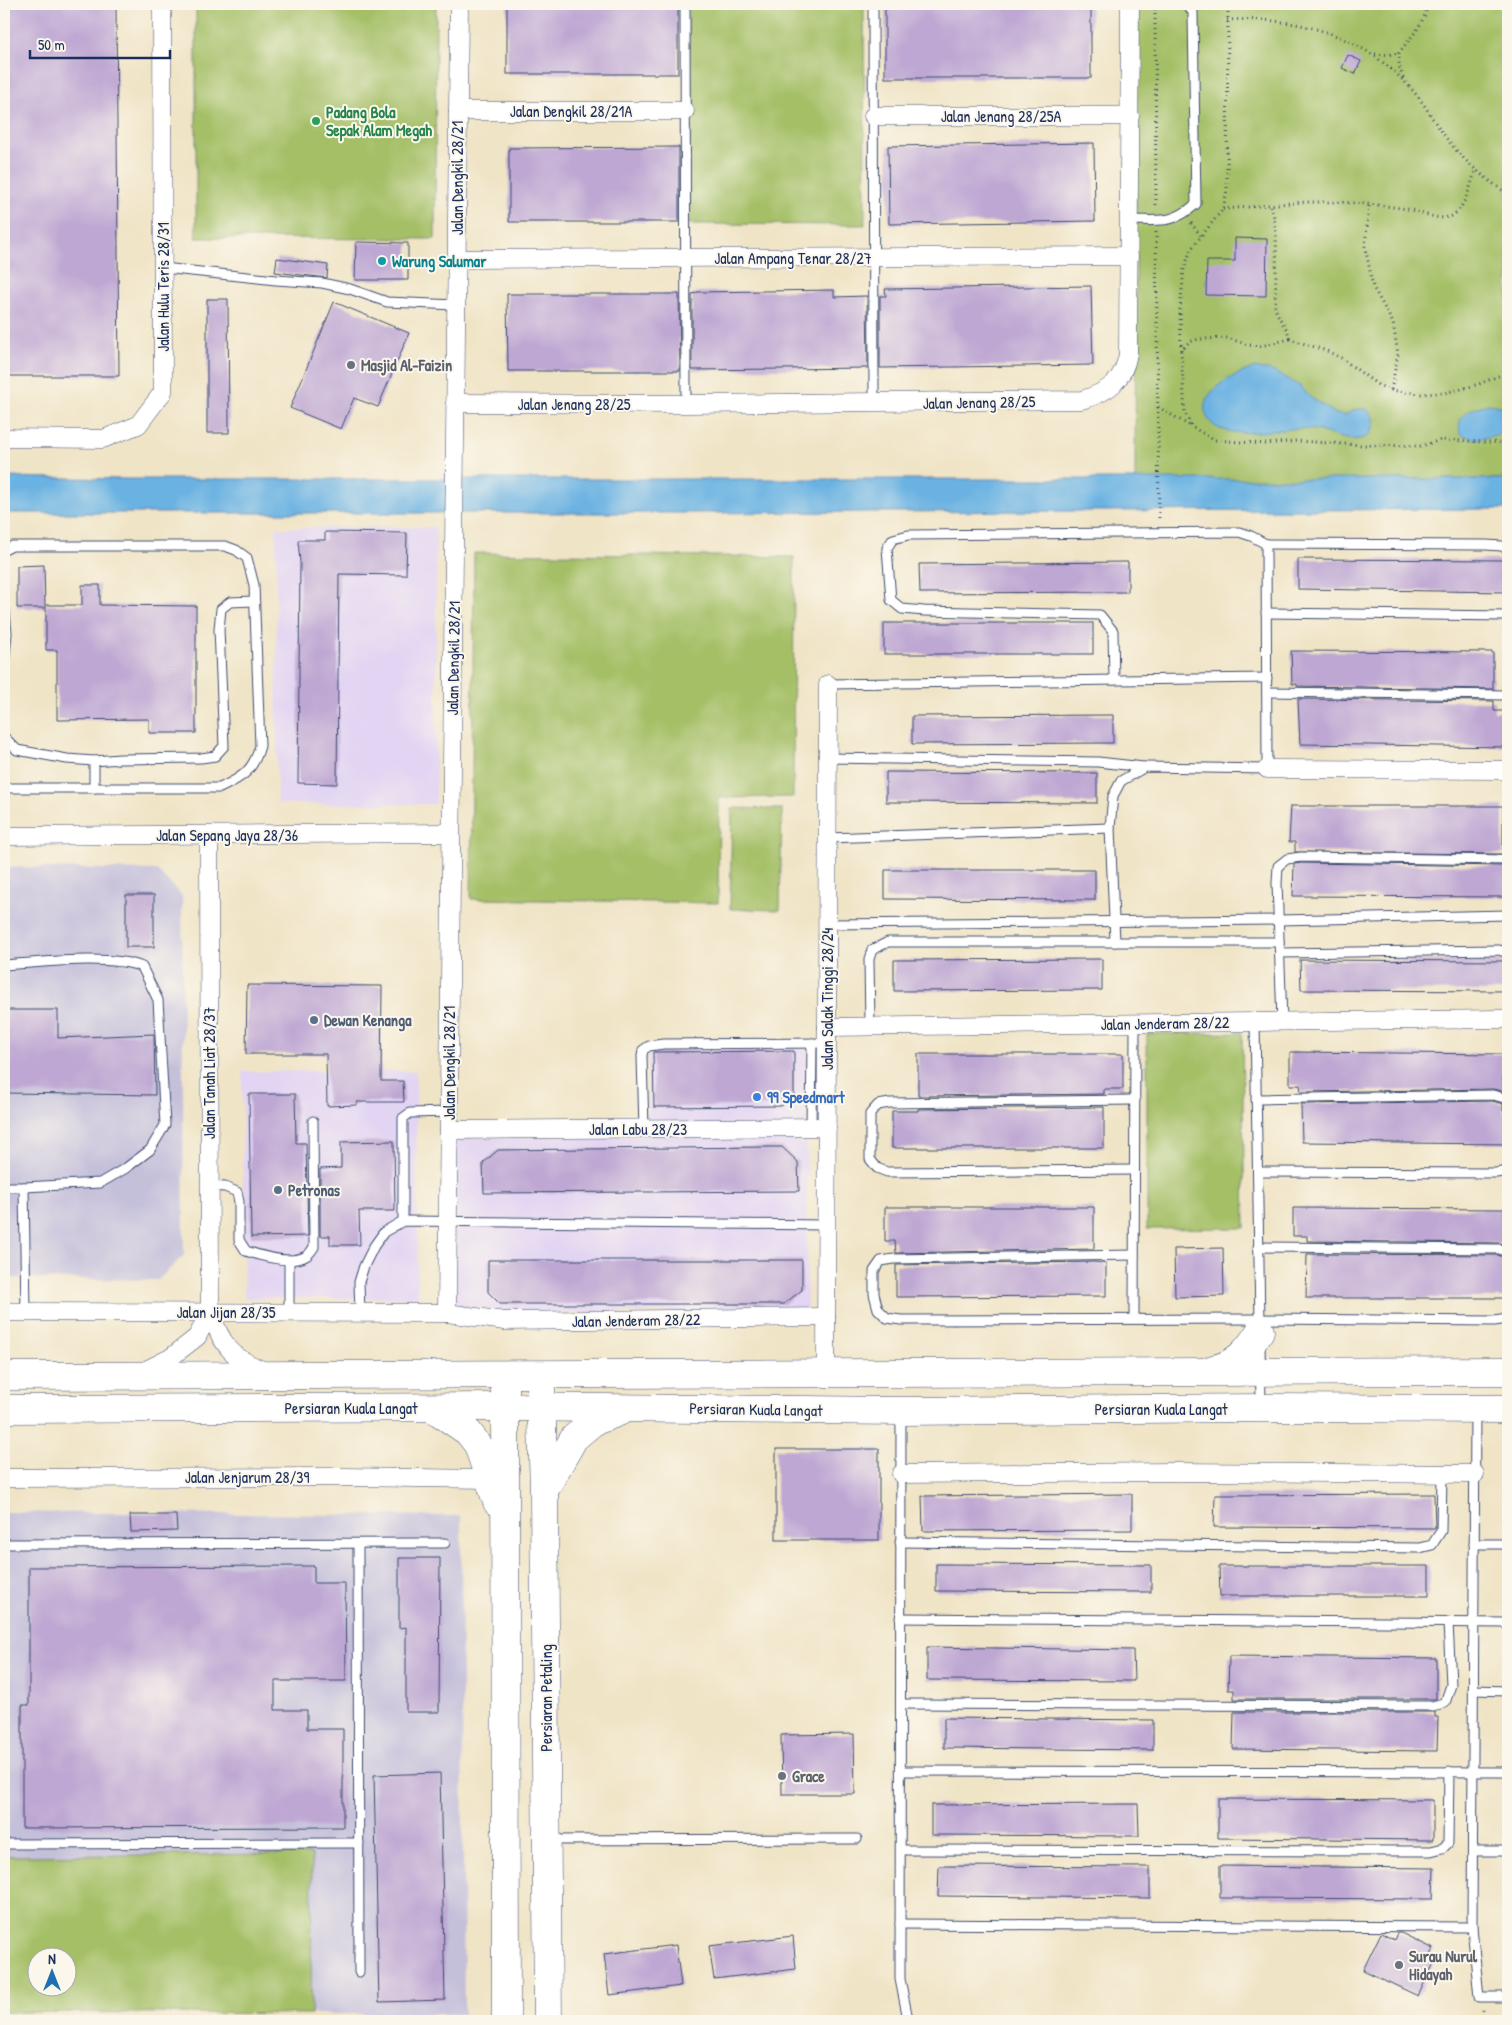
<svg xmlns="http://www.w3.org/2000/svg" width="1512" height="2025" font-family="'Patrick Hand',sans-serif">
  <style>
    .built { fill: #e2d4f3 }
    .industrial { fill: #c5c0da }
    .green { fill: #a4bf66; stroke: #607762; fill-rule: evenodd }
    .water { fill: #6ab2e2; stroke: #4270a0 }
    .building { fill: #bea7d3 }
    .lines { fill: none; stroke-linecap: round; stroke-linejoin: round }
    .lane-casing { stroke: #3b4a6e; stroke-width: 11 }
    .street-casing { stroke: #3b4a6e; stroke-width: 19 }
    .primary-casing { stroke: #3b4a6e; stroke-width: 29 }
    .path { stroke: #3b4a6e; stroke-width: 3; stroke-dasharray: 1 4; stroke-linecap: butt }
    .lane { stroke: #fff; stroke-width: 9 }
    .street { stroke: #fff; stroke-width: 18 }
    .primary { stroke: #fff; stroke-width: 28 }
    .leisure-dot { fill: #2e9e5b; stroke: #fbf7ec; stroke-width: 2 }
    .culture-dot { fill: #0f9aa8; stroke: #fbf7ec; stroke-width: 2 }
    .worship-dot { fill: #6b7280; stroke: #fbf7ec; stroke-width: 2 }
    .service-dot { fill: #5c6f8a; stroke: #fbf7ec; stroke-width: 2 }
    .shop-dot { fill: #3f7fe0; stroke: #fbf7ec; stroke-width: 2 }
    .labels { text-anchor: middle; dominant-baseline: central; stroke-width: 4; stroke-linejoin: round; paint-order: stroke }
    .street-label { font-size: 16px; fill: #1b2f5e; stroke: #fbf7ec }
    .leisure-label { font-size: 16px; font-weight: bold; fill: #27864d; stroke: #fbf7ec; text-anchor: start }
    .culture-label { font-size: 16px; font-weight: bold; fill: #0d838f; stroke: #fbf7ec; text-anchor: start }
    .worship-label { font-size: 16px; font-weight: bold; fill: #5b616d; stroke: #fbf7ec; text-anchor: start }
    .service-label { font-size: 16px; font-weight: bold; fill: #4e5e75; stroke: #fbf7ec; text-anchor: start }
    .shop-label { font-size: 16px; font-weight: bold; fill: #366cbe; stroke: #fbf7ec; text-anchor: start }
  </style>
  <rect width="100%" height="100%" fill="#fbf7ec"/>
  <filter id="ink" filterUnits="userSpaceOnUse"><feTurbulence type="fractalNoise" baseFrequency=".02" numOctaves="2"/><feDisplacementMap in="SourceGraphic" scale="10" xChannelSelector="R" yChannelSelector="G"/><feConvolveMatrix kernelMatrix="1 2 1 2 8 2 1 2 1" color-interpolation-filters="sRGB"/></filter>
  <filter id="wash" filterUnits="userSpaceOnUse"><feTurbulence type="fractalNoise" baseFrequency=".0096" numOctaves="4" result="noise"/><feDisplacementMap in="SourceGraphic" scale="20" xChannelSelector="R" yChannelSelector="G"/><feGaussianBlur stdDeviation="1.12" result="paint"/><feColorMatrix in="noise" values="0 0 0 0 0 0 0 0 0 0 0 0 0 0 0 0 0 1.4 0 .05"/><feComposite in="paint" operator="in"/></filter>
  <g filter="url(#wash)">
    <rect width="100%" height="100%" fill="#f0e4c6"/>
    <g class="built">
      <polygon points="436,527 436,804 277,804 276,528"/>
      <polygon points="807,1047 807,1310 504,1314 454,1306 456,1138 648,1135 648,1058 651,1050 662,1048"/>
      <polygon points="242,1071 416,1071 418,1298 244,1298"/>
    </g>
    <g class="industrial">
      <polygon points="4,867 157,870 182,896 184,1255 158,1280 4,1278"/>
      <polygon points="4,1512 461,1516 464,2014 311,2014 312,1854 4,1856"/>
    </g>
    <g class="green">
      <polygon points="196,4 436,4 435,239 196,238"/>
      <polygon points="688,4 864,4 865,225 689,224"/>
      <polygon points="1137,4 1508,4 1508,479 1135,480"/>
      <polygon points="474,553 794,557 793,797 719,798 718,903 471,899"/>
      <polygon points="732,808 782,809 780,910 730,909"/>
      <polygon points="1242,1033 1245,1228 1147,1229 1147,1034"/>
      <path d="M 312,1854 L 311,2014 L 4,2012 L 4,1856 ZM 38,1958 L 68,1958 L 68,1988 L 38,1988 Z"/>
    </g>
    <g class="water">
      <path d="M 1253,368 L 1273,371 L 1300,386 L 1310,397 L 1336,414 L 1345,415 L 1356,409 L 1367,409 L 1375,420 C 1373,428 1370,438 1360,439 C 1342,442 1325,430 1308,429 C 1283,426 1219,445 1207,417 C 1205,412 1204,407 1205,403 C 1213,383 1236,375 1253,368 Z"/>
      <path d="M 1488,404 L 1508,407 L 1508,432 C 1488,435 1482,444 1460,434 C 1456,413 1470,409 1488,404 Z"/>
      <polygon points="4,477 127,479 1508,479 1508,509 678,513 4,513"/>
    </g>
    <g id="blocks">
      <g class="building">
        <polygon points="4,4 116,4 119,376 4,376"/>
        <rect x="507" y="4" width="171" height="70"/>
        <rect x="885" y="4" width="206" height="74"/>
        <polygon points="1348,55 1361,61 1355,74 1342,68"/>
        <polygon points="1094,143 1095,221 889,224 888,146"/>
        <polygon points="679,147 679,222 509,222 509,148"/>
        <polygon points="1235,238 1267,239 1266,296 1206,295 1207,261 1235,261"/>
        <polygon points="356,242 408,243 408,280 355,280"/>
        <polygon points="277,258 328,265 327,278 275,272"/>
        <polygon points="1091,286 1093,365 880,368 880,296 886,296 885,289"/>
        <polygon points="834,290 834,297 867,296 868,368 692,370 692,294 697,293 697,292"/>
        <polygon points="507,294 679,294 680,371 508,371"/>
        <polygon points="207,299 228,299 229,433 207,433"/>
        <polygon points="334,302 409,333 378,407 354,398 341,429 290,408"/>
        <polygon points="325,532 407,533 406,575 339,574 337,784 298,783 300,562 298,540 325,540"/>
        <polygon points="1298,559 1508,560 1508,592 1298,589"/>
        <polygon points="1128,562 1128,592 920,593 919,564"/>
        <polygon points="44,565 45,608 17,608 17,566"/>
        <polygon points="82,585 100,585 100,605 196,606 196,733 149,733 149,719 57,720 57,650 46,650 46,605 82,605"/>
        <rect x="884" y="623" width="209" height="31"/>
        <polygon points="1291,651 1493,652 1493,689 1297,686 1297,684 1292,684"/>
        <polygon points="1298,699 1494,701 1494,711 1508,711 1508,747 1300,744"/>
        <polygon points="1113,715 1113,743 912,744 912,716"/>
        <polygon points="886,772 1097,773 1097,803 886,802"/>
        <polygon points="1291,806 1503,806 1503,854 1295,852 1295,842 1289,842"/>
        <polygon points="1301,863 1508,866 1508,897 1293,896 1294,864"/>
        <polygon points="885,870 1095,870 1095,900 885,899"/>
        <rect x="126" y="895" width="28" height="52"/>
        <polygon points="1102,959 1102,990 894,991 894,960"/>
        <polygon points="1300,960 1508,961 1508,991 1301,990"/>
        <polygon points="247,985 382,986 381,1081 403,1081 404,1102 357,1102 357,1105 327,1106 326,1054 246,1054"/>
        <polygon points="4,1010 58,1010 58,1038 154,1034 155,1095 4,1093"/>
        <polygon points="794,1051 794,1097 781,1106 654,1107 653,1052"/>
        <polygon points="1290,1052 1503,1054 1503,1091 1493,1089 1301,1092 1300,1085 1290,1085"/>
        <polygon points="918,1054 1123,1054 1123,1089 1104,1089 1104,1094 918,1096"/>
        <polygon points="249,1094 295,1094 296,1143 306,1143 308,1236 251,1237"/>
        <polygon points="1492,1101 1503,1104 1503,1111 1508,1111 1508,1144 1302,1142 1301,1104"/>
        <polygon points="1104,1107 1104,1148 892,1148 892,1111 918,1111 918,1109"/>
        <polygon points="394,1141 395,1211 359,1211 360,1245 330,1245 330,1236 320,1236 320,1169 341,1168 341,1142"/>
        <polygon points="763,1147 782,1147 798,1162 799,1191 484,1193 483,1163 498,1150"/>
        <polygon points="885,1207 1094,1207 1094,1249 896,1253 895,1241 885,1241"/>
        <polygon points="1293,1208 1504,1209 1505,1245 1500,1243 1307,1241 1307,1236 1293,1236"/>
        <polygon points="1223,1248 1224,1296 1175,1297 1174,1249"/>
        <polygon points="1307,1254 1498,1255 1506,1259 1506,1266 1508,1266 1508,1298 1306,1298"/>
        <polygon points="488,1260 802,1260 802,1290 784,1304 500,1304 488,1292"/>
        <polygon points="1094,1262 1106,1263 1106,1296 896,1297 896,1265"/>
        <rect x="776" y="1449" width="103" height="91"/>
        <polygon points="1132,1494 1132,1530 923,1531 922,1496"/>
        <polygon points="1434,1494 1435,1528 1214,1527 1215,1495"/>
        <polygon points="130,1515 176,1515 177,1531 131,1532"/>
        <polygon points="399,1558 440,1558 439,1712 406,1712 406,1627 399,1628"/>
        <polygon points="936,1564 1151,1565 1151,1592 936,1591"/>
        <polygon points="314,1566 314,1583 345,1583 346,1681 275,1681 275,1710 307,1710 307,1729 343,1729 343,1827 22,1828 22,1705 29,1705 29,1567"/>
        <polygon points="1219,1566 1429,1566 1429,1596 1220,1596"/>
        <polygon points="927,1647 1133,1650 1134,1681 927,1680"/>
        <polygon points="1229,1656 1436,1658 1436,1699 1234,1699 1234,1690 1228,1690"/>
        <polygon points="1234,1712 1435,1712 1435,1717 1438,1717 1437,1751 1233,1749"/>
        <polygon points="944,1718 1153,1720 1153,1750 944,1748"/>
        <polygon points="854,1734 855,1794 782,1794 781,1735"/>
        <polygon points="440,1773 445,2000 379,2002 374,1775"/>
        <polygon points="1218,1799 1433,1800 1433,1840 1218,1838"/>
        <polygon points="1138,1804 1139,1836 931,1835 931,1805"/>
        <polygon points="939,1866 1150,1867 1150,1898 938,1896"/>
        <polygon points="1220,1866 1434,1868 1433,1899 1220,1898"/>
        <polygon points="1381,1933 1394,1940 1397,1933 1401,1933 1434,1949 1430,1957 1436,1959 1418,1996 1363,1970"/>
        <polygon points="793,1936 796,1969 714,1979 709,1946"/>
        <polygon points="676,1945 681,1986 609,1995 604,1954"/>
      </g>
    </g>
  </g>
  <g filter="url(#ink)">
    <use href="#blocks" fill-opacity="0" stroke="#3b4a6e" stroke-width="1"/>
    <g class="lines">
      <g class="lane-casing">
        <g id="lane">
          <polyline points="685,4 686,404"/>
          <polyline points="873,4 874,403"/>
          <path d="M 1129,220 C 1159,220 1172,225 1196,204 L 1193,12 L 1186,4"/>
          <polyline points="163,268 276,280 322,283 350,289 387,302 456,305"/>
          <polyline points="1266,544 1486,545 1502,546 1508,550"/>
          <path d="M 4,550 L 12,546 L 225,546 L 236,550 L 247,558 L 254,585 L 260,746 C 253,771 243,777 220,788 L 4,788"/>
          <polyline points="4,612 5,612 7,633 4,667"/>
          <polyline points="1266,613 1508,616"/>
          <polyline points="1114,680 1113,631 1100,615 924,611 902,609 891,600 887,548 893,539 908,535 1239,532 1251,536 1266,544 1267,769 1145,767 1121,781 1113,796 1110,828 1115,942"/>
          <polyline points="828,684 1267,678"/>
          <polyline points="1267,692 1508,695"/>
          <polyline points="4,737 17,750 67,759 94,761 120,759 201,758 215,756 224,746 219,629 221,609 230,602 254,601"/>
          <polyline points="828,758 1098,762 1144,767"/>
          <polyline points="94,761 94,788"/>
          <polyline points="828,838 1110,828"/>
          <polyline points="827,924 1279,920 1508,915"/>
          <polyline points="1280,953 1499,950 1508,953"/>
          <path d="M 4,965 C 40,963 110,954 142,967 L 158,1000 L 165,1125 L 150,1150 L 126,1168 L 100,1183 L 24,1187 L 26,1312"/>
          <polyline points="1282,1021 1277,883 1278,866 1287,859 1301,857 1508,860"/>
          <polyline points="1255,1022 1260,1323"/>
          <polyline points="870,1026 869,959 872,950 888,942 1279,942"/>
          <polyline points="1256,1099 1493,1095 1508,1099"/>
          <polyline points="811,1127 812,1043"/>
          <polyline points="644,1129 642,1056 643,1050 649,1046 663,1044 827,1043"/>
          <polyline points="1134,1170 887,1172 877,1168 870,1159 870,1114 878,1105 890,1103 1135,1100"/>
          <polyline points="1258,1172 1496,1173 1508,1171"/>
          <path d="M 209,1186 L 225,1187 L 237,1192 L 239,1202 L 239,1240 L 246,1251 C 261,1256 291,1265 306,1256 C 309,1255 312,1250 314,1247 L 313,1121"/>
          <polyline points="4,1187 24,1187"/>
          <polyline points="403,1221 403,1118 410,1113 449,1112"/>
          <polyline points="1258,1247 1500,1249 1508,1253"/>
          <polyline points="1134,1255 894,1259 881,1261 874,1271 874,1294 878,1309 887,1318 901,1320 1260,1319 1494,1321 1508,1319"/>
          <polyline points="289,1260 289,1312"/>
          <polyline points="360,1313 359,1282 364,1266 374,1246 384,1232 403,1221 826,1225"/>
          <polyline points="1134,1319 1135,1023"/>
          <polyline points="1260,1343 1261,1405"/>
          <polyline points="1475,1412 1472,1927 1479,1997 1508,1997"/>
          <polyline points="901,1413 900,1979 908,2019 910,2021"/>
          <polyline points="900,1542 1420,1548 1432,1545 1441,1531 1442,1475"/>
          <polyline points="4,1544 445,1543"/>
          <polyline points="358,1544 359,1972"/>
          <polyline points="1474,1544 1508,1544"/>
          <polyline points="900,1618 1508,1623"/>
          <polyline points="1473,1690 1508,1691"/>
          <polyline points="901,1704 1432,1706 1445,1703 1451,1685 1448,1622"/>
          <polyline points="901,1771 1508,1772"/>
          <polyline points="550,1840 857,1839"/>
          <polyline points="4,1844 359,1843"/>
          <polyline points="901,1850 1431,1851 1443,1848 1448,1843 1449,1771"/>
          <polyline points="1473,1851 1508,1851"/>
          <polyline points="900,1924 1472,1927"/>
        </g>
      </g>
      <g class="street-casing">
        <g id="street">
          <polyline points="458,111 685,111"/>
          <polyline points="873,116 1130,116"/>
          <polyline points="456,259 1129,256"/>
          <path d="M 455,403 L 686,404 L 1082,400 C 1108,392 1123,382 1128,354 L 1130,4"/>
          <polyline points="4,438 103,439 138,425 163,392 162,4"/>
          <polyline points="1267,769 1508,770"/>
          <path d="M 209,835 L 210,1312 C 222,1345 231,1358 265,1371"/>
          <polyline points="4,836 451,833"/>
          <polyline points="827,1027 1503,1019"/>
          <polyline points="449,1130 827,1127"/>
          <polyline points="4,1312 447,1313 505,1321 826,1317"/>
          <polyline points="447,1313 459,4"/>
          <polyline points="144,1371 170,1358 197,1337 210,1312"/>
          <polyline points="826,1373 828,684"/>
          <polyline points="901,1474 1176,1472 1475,1474"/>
          <polyline points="4,1478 343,1477 490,1479"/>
        </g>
      </g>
      <g class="primary-casing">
        <g id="primary">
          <path d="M 1213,1369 C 1236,1365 1248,1350 1260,1331"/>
          <polyline points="4,1376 1508,1371"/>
          <polyline points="505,1388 506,2021"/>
          <polyline points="541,1390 544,1491 548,2021"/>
          <polyline points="433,1408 468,1432 478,1445 497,1502"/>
          <polyline points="4,1409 505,1407 901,1411 1261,1408 1508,1409"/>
          <polyline points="545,1489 574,1438 593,1422 619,1412"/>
        </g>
      </g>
      <g class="path">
        <polyline points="1155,4 1156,208"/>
        <path d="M 1227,20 C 1303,16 1370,37 1419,98 C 1430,113 1439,130 1451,144 C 1467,164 1487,180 1508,194"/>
        <polyline points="1375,54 1388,55 1399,53"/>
        <polyline points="1403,78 1399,66 1399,53 1417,30 1425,15 1428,4"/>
        <path d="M 1271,206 C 1280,230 1275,280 1275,308 C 1279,320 1288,328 1290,339"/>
        <polyline points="1369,206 1365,246 1373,287 1393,323 1398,354 1391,390"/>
        <path d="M 1223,209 C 1257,207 1293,201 1327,202 C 1353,202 1381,205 1407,209 C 1421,212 1435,220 1449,217 C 1463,214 1473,181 1475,169"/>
        <polyline points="1191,223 1201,236"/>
        <polyline points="1156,232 1159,521"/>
        <polyline points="1181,350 1180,310 1184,269 1191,249 1223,209 1227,190 1228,4"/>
        <polyline points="1508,372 1479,384 1458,390 1443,393 1420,394 1391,390 1378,385 1341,358 1327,351 1290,339 1261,346 1248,345 1228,338 1199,339 1189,342 1181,351 1185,413 1192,427 1215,440 1266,444 1297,441 1362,445 1422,446 1441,440 1508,443"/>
        <polyline points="1158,407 1192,427"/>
        <polyline points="1482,2010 1485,2021"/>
      </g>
      <use href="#lane" class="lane"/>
      <use href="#street" class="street"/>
      <use href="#primary" class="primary"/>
    </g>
  </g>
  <circle class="leisure-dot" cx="316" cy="121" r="5"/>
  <circle class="culture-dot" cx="382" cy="261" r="5"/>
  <g class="worship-dot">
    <circle cx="351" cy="365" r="5"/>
    <circle cx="782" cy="1776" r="5"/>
    <circle cx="1399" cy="1965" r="5"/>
  </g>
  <g class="service-dot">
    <circle cx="314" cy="1020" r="5"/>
    <circle cx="278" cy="1190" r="5"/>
  </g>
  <circle class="shop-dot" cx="757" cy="1097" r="5"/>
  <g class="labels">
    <g class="street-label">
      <text x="571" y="111">Jalan Dengkil 28/21A</text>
      <text x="1001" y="116">Jalan Jenang 28/25A</text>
      <text transform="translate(457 178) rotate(-90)">Jalan Dengkil 28/21</text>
      <text x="793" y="258">Jalan Ampang Tenar 28/27</text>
      <text transform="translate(163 287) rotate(-90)">Jalan Hulu Teris 28/31</text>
      <text transform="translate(979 402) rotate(-1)">Jalan Jenang 28/25</text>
      <text x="574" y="404">Jalan Jenang 28/25</text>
      <text transform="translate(453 658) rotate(-89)">Jalan Dengkil 28/21</text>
      <text x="227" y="835">Jalan Sepang Jaya 28/36</text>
      <text transform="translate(827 999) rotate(-90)">Jalan Salak Tinggi 28/24</text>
      <text transform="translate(1165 1023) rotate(-1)">Jalan Jenderam 28/22</text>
      <text transform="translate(449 1063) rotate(-90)">Jalan Dengkil 28/21</text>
      <text transform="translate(209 1073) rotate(-90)">Jalan Tanah Liat 28/37</text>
      <text x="638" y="1129">Jalan Labu 28/23</text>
      <text x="226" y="1312">Jalan Jijan 28/35</text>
      <text transform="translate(636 1320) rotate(-1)">Jalan Jenderam 28/22</text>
      <text x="351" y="1408">Persiaran Kuala Langat</text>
      <text transform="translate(756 1409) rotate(1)">Persiaran Kuala Langat</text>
      <text x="1161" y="1409">Persiaran Kuala Langat</text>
      <text x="247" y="1477">Jalan Jenjarum 28/39</text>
      <text transform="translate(546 1698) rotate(-90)">Persiaran Petaling</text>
    </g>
    <g class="leisure-label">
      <text x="326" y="112">Padang Bola<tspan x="326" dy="18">Sepak Alam Megah</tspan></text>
    </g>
    <g class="culture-label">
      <text x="392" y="261">Warung Salumar</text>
    </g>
    <g class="worship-label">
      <text x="361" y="365">Masjid Al-Faizin</text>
      <text x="792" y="1776">Grace</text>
      <text x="1409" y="1956">Surau Nurul<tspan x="1409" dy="18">Hidayah</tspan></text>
    </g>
    <g class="service-label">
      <text x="324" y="1020">Dewan Kenanga</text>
      <text x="288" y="1190">Petronas</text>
    </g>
    <g class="shop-label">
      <text x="767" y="1097">99 Speedmart</text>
    </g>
  </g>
  <rect width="1512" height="2025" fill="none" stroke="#fbf7ec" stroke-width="20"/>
  <g transform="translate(52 1972)"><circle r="24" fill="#fbf7ec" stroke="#a1a7b3"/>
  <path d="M0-4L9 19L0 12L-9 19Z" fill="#1f6fb2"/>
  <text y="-8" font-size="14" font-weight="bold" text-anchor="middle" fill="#1b2f5e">N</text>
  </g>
  <path d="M30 50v8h140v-8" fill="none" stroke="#1b2f5e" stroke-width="2.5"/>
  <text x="38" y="50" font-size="15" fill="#1b2f5e" stroke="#fbf7ec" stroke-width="4" paint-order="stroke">50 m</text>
</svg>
